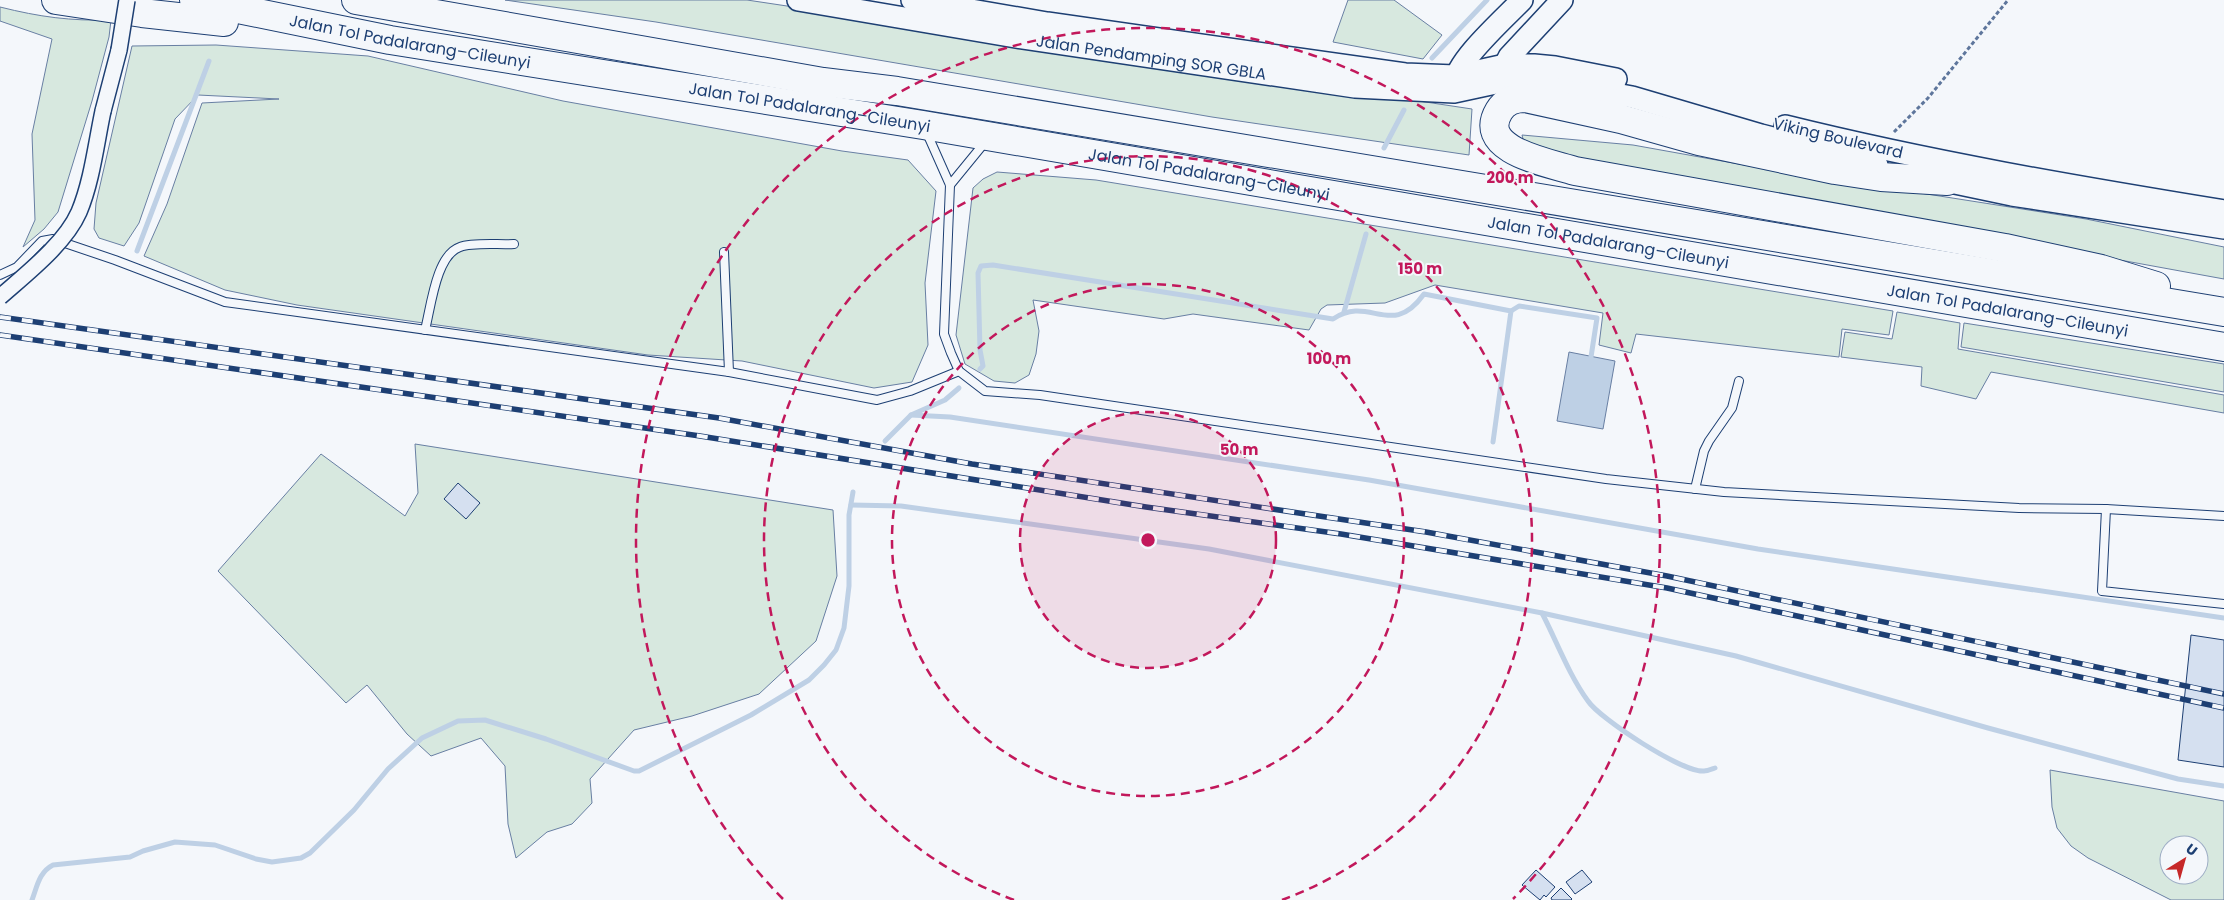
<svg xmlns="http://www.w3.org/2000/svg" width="2224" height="900" font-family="Poppins,sans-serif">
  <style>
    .green { fill: #d7e8df; stroke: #687fa3; fill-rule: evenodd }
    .water { fill: #bed0e5; stroke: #687fa3 }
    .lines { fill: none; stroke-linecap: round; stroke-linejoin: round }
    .stream { stroke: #bed0e5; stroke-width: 5 }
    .building { fill: #d5e0f0; stroke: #1d3f73 }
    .lane-casing { stroke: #1d3f73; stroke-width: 10 }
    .street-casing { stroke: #1d3f73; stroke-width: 18 }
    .secondary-casing { stroke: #1d3f73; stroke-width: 24 }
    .highway-casing { stroke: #1d3f73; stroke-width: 30 }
    .path { stroke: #5e769c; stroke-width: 3; stroke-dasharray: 4 2.5; stroke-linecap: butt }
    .lane { stroke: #f4f7fb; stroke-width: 8 }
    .street { stroke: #f4f7fb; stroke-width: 15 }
    .secondary { stroke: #f4f7fb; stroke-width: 21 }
    .highway { stroke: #f4f7fb; stroke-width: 28 }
    .rail-casing { stroke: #1d3f73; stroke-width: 5.5 }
    .rail { stroke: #f4f7fb; stroke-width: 4; stroke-dasharray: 11; stroke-linecap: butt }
    .street-bridge-casing { stroke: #1d3f73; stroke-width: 18; stroke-linecap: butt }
    .street-bridge { stroke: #f4f7fb; stroke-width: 15 }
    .ring { fill: none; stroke: #c2185b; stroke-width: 2.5; stroke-dasharray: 9 6 }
    .labels { text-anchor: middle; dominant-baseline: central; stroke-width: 4; stroke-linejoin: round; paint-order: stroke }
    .street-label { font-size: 16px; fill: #1d3f73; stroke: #f4f7fb }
    .centre { fill: #c2185b; stroke: #f4f7fb; stroke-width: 2.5 }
    .ring-label { font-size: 15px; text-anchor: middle; font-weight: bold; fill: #c2185b; stroke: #f4f7fb; stroke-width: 4; stroke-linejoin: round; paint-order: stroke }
  </style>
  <rect width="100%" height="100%" fill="#f4f7fb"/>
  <g class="green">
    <polygon points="505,0 747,0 1472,109 1469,155 1212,117 656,22"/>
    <polygon points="1348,0 1394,0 1442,35 1423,59 1333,42"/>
    <path d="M 0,7 C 40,17 70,21 111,20 L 109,37 L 92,101 L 58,212 L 44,229 L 23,247 L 35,220 L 32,134 L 52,39 L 0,21 Z"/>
    <polygon points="216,45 368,56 563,101 842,151 908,160 936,191 925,283 928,345 912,382 874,388 742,361 648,355 297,305 225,290 144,256 167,204 202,103 279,99 198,95 175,119 139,223 124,246 99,238 94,229 96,203 132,46"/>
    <polygon points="1522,135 1633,145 1761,168 2086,219 2224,247 2224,279 1556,157 1524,143"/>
    <polygon points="997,172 1096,180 1893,311 1889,335 1842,329 1839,357 1636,334 1631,353 1599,345 1603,313 1435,285 1385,303 1327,305 1321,309 1309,330 1193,314 1164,319 1033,300 1039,331 1036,354 1029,375 1015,383 994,381 965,364 956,335 973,188 983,179"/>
    <polygon points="1897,312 1960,323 1958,349 2224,395 2224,413 1991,372 1976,399 1921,386 1922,367 1841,357 1845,332 1892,339"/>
    <polygon points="1964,323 2224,364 2224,392 1961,347"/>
    <polygon points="415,444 833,510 837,576 816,641 759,694 692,716 634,730 590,779 592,803 572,824 547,832 516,858 508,824 505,766 481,738 431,756 407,734 367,685 346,703 218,571 321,454 405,516 418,493"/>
    <path d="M 2050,770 L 2224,801 L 2224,900 L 2171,900 L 2088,858 L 2071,846 L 2057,828 L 2052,807 ZM 2169,845 L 2199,845 L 2199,875 L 2169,875 Z"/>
  </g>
  <polygon class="water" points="1569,352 1615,361 1603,429 1557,421"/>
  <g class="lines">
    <g class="stream">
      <polyline points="1432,58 1487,0"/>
      <polyline points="1384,148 1404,110"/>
      <polyline points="137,251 209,61"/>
      <polyline points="1511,311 1519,306 1597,318 1591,357"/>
      <polyline points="1344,312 1366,234"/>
      <path d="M 980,369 L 983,366 L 980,350 L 978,273 L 981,266 L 993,265 L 1333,319 C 1370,294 1391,340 1424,294 L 1511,311 L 1493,442"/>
      <polyline points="911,415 950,417 1369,480 1758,549 2224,618"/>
      <polyline points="885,441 911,415 945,400 959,388"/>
      <polyline points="851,505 901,506 1209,549 1542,613 1736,656 1988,728 2178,779 2224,786"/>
      <path d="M 1542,613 C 1557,642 1569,675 1588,701 C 1600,719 1683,773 1704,771 C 1707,771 1712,769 1715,768"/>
      <path d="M 32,900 C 37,887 39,872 53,865 L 130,857 L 143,851 L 175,842 L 215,845 L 256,859 L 272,862 L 301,858 L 310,853 L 354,810 L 388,769 L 422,738 L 458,721 L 485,720 L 546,739 L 634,771 L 639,771 L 751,715 L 809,680 L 824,665 L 836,650 L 844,628 L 849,586 L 849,515 L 853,492"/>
    </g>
  </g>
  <g class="building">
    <polygon points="458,483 480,503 466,519 444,499"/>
    <polygon points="2191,635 2224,640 2224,767 2178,760"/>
    <polygon points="1536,870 1555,887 1546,897 1544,895 1540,900 1522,885"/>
    <polygon points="1582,870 1592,882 1575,894 1566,882"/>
    <polygon points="1561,888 1572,899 1571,900 1552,900 1551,898"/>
  </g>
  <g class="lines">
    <g class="lane-casing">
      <g id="lane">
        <polyline points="926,131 950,185 944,334 951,353 959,371 985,391 1040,395 1606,479 1724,492 2019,508 2106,509 2224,516"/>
        <polyline points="950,185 986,141"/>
        <polyline points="724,252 729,372"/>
        <polyline points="0,275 17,267 42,241 53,239 115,260 225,302 729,372 877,400 910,391 959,371"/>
        <path d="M 425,330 C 431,307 436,255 460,247 C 473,242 500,245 514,244"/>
        <polyline points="1695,489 1704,451 1709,441 1732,408 1739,381"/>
        <polyline points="2106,509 2102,591 2224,604"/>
      </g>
    </g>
    <g class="street-casing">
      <polyline id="street" points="103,111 119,50"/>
    </g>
    <g class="secondary-casing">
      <g id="secondary">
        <path id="s1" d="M 798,0 L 1022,38 L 1355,87 L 1454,92 L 1505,81 L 1561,84 L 1632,97 L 1761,135 L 1877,165"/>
        <polyline points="912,0 1047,23 1405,74 1455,76 1505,65 1534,65 1555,67 1616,79"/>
        <polyline points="1505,76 1505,65 1509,57 1562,0"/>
        <path d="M 1455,82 C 1456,61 1506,17 1522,0"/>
        <path d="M 1785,126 C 1930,162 2077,187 2224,211"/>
        <polyline points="1931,178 2012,195 2224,228"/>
      </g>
    </g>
    <g class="highway-casing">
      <g id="highway">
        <polyline points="56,0 142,13 224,22"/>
        <path id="s2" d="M 194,0 L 390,40 L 923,125 L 2224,347"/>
        <polyline points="356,0 823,82 897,91 2224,312"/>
        <path d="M 1947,181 L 1881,177 L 1835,170 L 1699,141 L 1621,119 L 1525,98 C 1514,98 1505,101 1499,111 C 1475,151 1551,163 1575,171 L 2005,248 L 2101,269 L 2156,286"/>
      </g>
    </g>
    <polyline class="path" points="1894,132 1928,98 2008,0"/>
    <use href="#lane" class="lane"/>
    <use href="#street" class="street"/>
    <use href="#secondary" class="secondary"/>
    <use href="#highway" class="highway"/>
    <g class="rail-casing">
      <g id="rail">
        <polyline points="0,317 719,418 972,464 1426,532 1667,576 2224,694"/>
        <polyline points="0,335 700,436 1146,507 1341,534 1667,588 2224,708"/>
      </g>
    </g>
    <use href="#rail" class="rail"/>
    <g class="street-bridge-casing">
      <g id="street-bridge">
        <polyline points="119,50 127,0"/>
        <path d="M 0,297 C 26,274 65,244 79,212 C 92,181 96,144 103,111"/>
      </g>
    </g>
    <use href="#street-bridge" class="street-bridge"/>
  </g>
  <circle cx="1148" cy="540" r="128" fill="#c2185b" fill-opacity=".12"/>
  <g class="ring">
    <circle cx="1148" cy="540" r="128"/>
    <circle cx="1148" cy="540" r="256"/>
    <path d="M1014 900A384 384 0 1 1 1282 900"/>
    <path d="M783 899A512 512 0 1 1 1513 899"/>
  </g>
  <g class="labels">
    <g class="street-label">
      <text stroke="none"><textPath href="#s2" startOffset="220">Jalan Tol Padalarang–Cileunyi</textPath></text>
      <text stroke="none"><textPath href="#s1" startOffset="358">Jalan Pendamping SOR GBLA</textPath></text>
      <text stroke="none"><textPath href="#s2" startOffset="625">Jalan Tol Padalarang–Cileunyi</textPath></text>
      <text transform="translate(1838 138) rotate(13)">Viking Boulevard</text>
      <text stroke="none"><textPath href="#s2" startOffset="1030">Jalan Tol Padalarang–Cileunyi</textPath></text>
      <text stroke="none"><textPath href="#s2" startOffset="1435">Jalan Tol Padalarang–Cileunyi</textPath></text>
      <text stroke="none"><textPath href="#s2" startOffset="1840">Jalan Tol Padalarang–Cileunyi</textPath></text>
    </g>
  </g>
  <circle cx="1148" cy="540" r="8" class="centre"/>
  <g class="ring-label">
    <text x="1510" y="183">200 m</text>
    <text x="1420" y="274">150 m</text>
    <text x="1329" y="364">100 m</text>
    <text x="1239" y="455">50 m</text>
  </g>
  <g transform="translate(2184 860) rotate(37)"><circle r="24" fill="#f4f7fb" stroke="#9eadc5"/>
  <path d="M0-4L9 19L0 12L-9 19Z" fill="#c62828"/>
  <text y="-8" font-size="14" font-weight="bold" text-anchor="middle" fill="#1d3f73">U</text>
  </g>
</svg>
